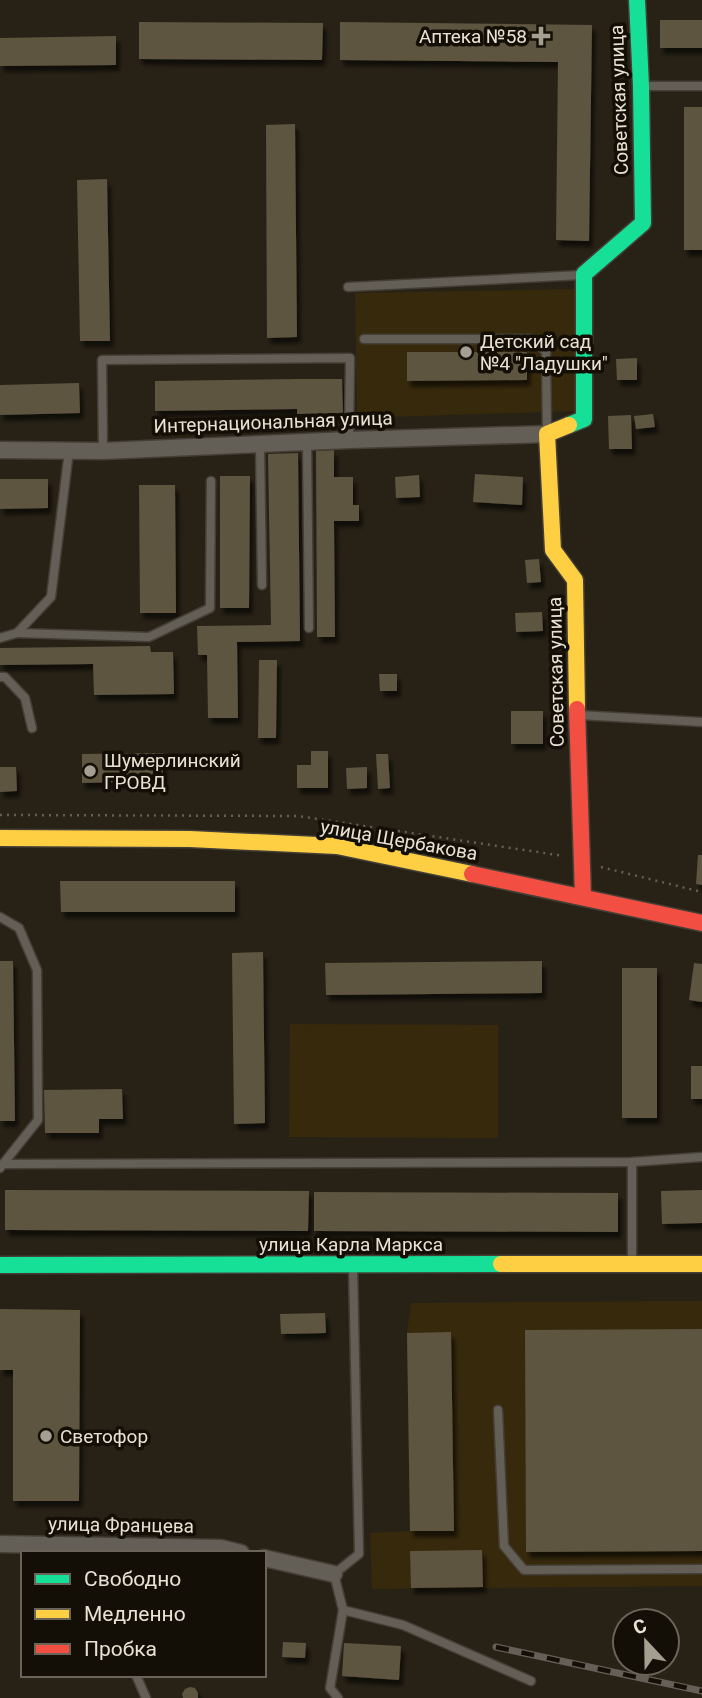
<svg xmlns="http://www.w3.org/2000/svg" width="702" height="1698" font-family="Roboto,sans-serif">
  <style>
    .built { fill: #37290c }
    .building { fill: #5d5440; filter: url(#shadow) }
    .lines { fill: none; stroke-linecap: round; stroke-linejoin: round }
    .lane-casing { stroke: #443f36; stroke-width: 11 }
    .street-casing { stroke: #443f36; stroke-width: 19 }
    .fast-casing { stroke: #443f36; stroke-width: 19 }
    .slow-casing { stroke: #443f36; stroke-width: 19 }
    .jam-casing { stroke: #443f36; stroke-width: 19 }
    .path { stroke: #645f57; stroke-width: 2.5; stroke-dasharray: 2 5; stroke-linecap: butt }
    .lane { stroke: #645f56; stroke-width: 8 }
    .street { stroke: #645f56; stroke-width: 16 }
    .fast { stroke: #16e098; stroke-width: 16 }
    .slow { stroke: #ffcf43; stroke-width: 16 }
    .jam { stroke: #f24e42; stroke-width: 16 }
    .rail-casing { stroke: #645f57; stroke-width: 7 }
    .rail { stroke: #140f06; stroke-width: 4.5; stroke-dasharray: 13; stroke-linecap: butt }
    .poi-dot { fill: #a59f92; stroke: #140f06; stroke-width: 2.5 }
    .labels { text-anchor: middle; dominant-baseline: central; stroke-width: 7; stroke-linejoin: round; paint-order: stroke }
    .poi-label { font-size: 19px; fill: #e9e2d4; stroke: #140f06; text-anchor: start }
    .street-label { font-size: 19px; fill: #e9e2d4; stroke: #140f06 }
  </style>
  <defs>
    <filter id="shadow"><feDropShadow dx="3.5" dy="6" stdDeviation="2" flood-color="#0009"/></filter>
  </defs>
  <rect width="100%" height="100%" fill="#282216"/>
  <g class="built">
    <polygon points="578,289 576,411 357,418 355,293"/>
    <polygon points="290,1024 498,1025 498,1138 289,1137"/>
    <polygon points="702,1301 702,1586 372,1589 370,1533 410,1531 407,1333 411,1303"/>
  </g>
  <g class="building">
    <rect x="660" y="20" width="42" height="28"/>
    <polygon points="139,22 323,23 322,60 139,59"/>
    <polygon points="340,22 592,25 589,241 556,240 558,62 340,60"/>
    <polygon points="116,36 116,65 0,66 0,38"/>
    <rect x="684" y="107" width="18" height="143"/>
    <polygon points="295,124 297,337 267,338 266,125"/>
    <polygon points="107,179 110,341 80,341 77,180"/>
    <polygon points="407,352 527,352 527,380 407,381"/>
    <polygon points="637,358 637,380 617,380 616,359"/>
    <polygon points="297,379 342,379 343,413 297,414 297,409 155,411 155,381"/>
    <polygon points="79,383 80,413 0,415 0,385"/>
    <polygon points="653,414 655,427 636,429 634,416"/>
    <polygon points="631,415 632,449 609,449 608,416"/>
    <polygon points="334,450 334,477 353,477 353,505 359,505 359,521 334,521 335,637 317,637 316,451"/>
    <polygon points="298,453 300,641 237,642 238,718 208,718 207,655 198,655 197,626 271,625 268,454"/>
    <polygon points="475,474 523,477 522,505 473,502"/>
    <polygon points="419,475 420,497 396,498 395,477"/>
    <polygon points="220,476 250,476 249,608 220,608"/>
    <polygon points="0,479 48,479 48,508 0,509"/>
    <polygon points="139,485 175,485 176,613 140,613"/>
    <polygon points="539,559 541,582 527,583 525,560"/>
    <polygon points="542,612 543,631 516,632 515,613"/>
    <polygon points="150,646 151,652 173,652 174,694 94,695 93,664 0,665 0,648"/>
    <polygon points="259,660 277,660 276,738 258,738"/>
    <polygon points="379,674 397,674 397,691 380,691"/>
    <rect x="511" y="711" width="32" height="33"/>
    <polygon points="311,751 328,751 328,788 297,788 297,765 311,765"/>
    <polygon points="163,753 163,781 82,783 82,754"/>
    <polygon points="376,754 388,754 390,788 378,789"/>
    <polygon points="0,767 16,767 17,791 0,792"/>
    <polygon points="367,767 367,788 347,789 346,768"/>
    <polygon points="698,855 702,855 702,885 696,884"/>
    <polygon points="60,881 235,881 235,912 61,912"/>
    <polygon points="263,952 265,1123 234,1124 232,953"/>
    <polygon points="0,961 13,961 15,1121 0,1121"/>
    <polygon points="542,961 542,993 326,995 325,963"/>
    <polygon points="694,963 702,964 702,1002 689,1000"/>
    <rect x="622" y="968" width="35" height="150"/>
    <rect x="691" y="1066" width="11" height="33"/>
    <polygon points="122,1089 123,1119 99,1119 99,1133 45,1133 44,1090"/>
    <polygon points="5,1190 309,1191 308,1231 5,1230"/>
    <polygon points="702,1190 702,1223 662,1224 661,1191"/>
    <polygon points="314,1192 618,1193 618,1232 314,1231"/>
    <polygon points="0,1309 80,1310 79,1501 13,1501 13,1370 0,1370"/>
    <polygon points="325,1313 326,1333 281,1334 280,1314"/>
    <polygon points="702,1329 702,1551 526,1552 525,1330"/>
    <polygon points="451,1332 454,1531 410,1531 407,1333"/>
    <polygon points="482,1550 483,1587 411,1588 410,1551"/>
    <polygon points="283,1642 306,1643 305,1658 282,1657"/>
    <polygon points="344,1643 401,1646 399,1680 342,1676"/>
    <polygon points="190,1687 195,1688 198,1693 198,1698 183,1698 182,1694 185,1689"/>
  </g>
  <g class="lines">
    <g class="lane-casing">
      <g id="lane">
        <polyline points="642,86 702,86"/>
        <polyline points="348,287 582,275"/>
        <polyline points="364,339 533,339 546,352 547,431"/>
        <polyline points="307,442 309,628"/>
        <polyline points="260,444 262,585"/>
        <polyline points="103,451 102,360 350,358 349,440"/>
        <polyline points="17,633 149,637 210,608 211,481"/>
        <polyline points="0,638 17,633 51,597 69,451"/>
        <polyline points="0,677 5,677 25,698 32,728"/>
        <polyline points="579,715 702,722"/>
        <polyline points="0,917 19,928 37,970 38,1120 3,1164"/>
        <polyline points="0,1168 3,1164 632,1162 702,1157"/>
        <polyline points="632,1261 632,1162"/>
        <polyline points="498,1410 504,1546 524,1570 702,1569"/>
        <polyline points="343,1610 403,1625 531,1681"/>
        <polyline points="136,1675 146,1698"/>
        <polyline points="338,1698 330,1688 343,1610 334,1574 359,1554 353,1266"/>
      </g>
    </g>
    <g class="street-casing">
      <g id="street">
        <polyline points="0,450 103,451 349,440 547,434"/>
        <polyline points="0,1544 221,1548 241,1553"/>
        <polyline points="264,1558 334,1574"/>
      </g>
    </g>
    <g class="fast-casing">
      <g id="fast">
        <polyline points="569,425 584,419 584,274 643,223 641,86 637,0"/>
        <polyline points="0,1265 501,1264"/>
      </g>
    </g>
    <g class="slow-casing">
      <g id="slow">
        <polyline points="569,425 547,434 553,550 575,580 577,709"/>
        <polyline points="0,838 190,839 337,846 472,874"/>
        <polyline points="501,1264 702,1264"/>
      </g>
    </g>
    <g class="jam-casing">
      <g id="jam">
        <polyline points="577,709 583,897"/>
        <polyline points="472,874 702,923"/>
      </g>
    </g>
    <g class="path">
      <polyline points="0,815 298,816 564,856"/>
      <polyline points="601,867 702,892"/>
    </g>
    <use href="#lane" class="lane"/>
    <use href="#street" class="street"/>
    <use href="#fast" class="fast"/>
    <use href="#slow" class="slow"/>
    <use href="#jam" class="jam"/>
    <g class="rail-casing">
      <polyline id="rail" points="496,1647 702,1691"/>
    </g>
    <use href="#rail" class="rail"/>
  </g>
  <g class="poi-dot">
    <path d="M537.5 25.5h7v7h7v7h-7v7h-7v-7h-7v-7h7z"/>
    <circle cx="466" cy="352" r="7"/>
    <circle cx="90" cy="771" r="7"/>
    <circle cx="46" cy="1436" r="7"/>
  </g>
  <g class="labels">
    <g class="poi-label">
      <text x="527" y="36" text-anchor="end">Аптека №58</text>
      <text x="480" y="341">Детский сад<tspan x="480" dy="22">№4 "Ладушки"</tspan></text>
      <text x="104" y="760">Шумерлинский<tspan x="104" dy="22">ГРОВД</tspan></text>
      <text x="60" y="1436">Светофор</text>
    </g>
    <g class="street-label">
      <text transform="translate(619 100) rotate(-92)">Советская улица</text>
      <text transform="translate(273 422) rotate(-2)">Интернациональная улица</text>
      <text transform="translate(556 672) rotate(-91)">Советская улица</text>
      <text transform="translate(399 840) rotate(10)">улица Щербакова</text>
      <text x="351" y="1244">улица Карла Маркса</text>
      <text transform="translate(121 1525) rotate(1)">улица Францева</text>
    </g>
  </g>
  <rect x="21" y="1551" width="245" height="126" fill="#140f06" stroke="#696358" stroke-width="2"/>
  <rect x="35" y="1574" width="35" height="10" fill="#16e098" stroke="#696358" stroke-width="2"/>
  <text x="84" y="1586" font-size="21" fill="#e9e2d4">Свободно</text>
  <rect x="35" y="1609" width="35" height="10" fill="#ffcf43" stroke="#696358" stroke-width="2"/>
  <text x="84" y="1621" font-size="21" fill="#e9e2d4">Медленно</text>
  <rect x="35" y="1644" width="35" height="10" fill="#f24e42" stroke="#696358" stroke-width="2"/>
  <text x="84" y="1656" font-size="21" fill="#e9e2d4">Пробка</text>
  <g transform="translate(646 1642) rotate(338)"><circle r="33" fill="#140f06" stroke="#696358" stroke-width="2"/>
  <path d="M0-5L12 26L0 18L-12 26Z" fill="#a59f92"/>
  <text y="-10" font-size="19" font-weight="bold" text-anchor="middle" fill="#e9e2d4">С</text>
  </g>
</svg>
